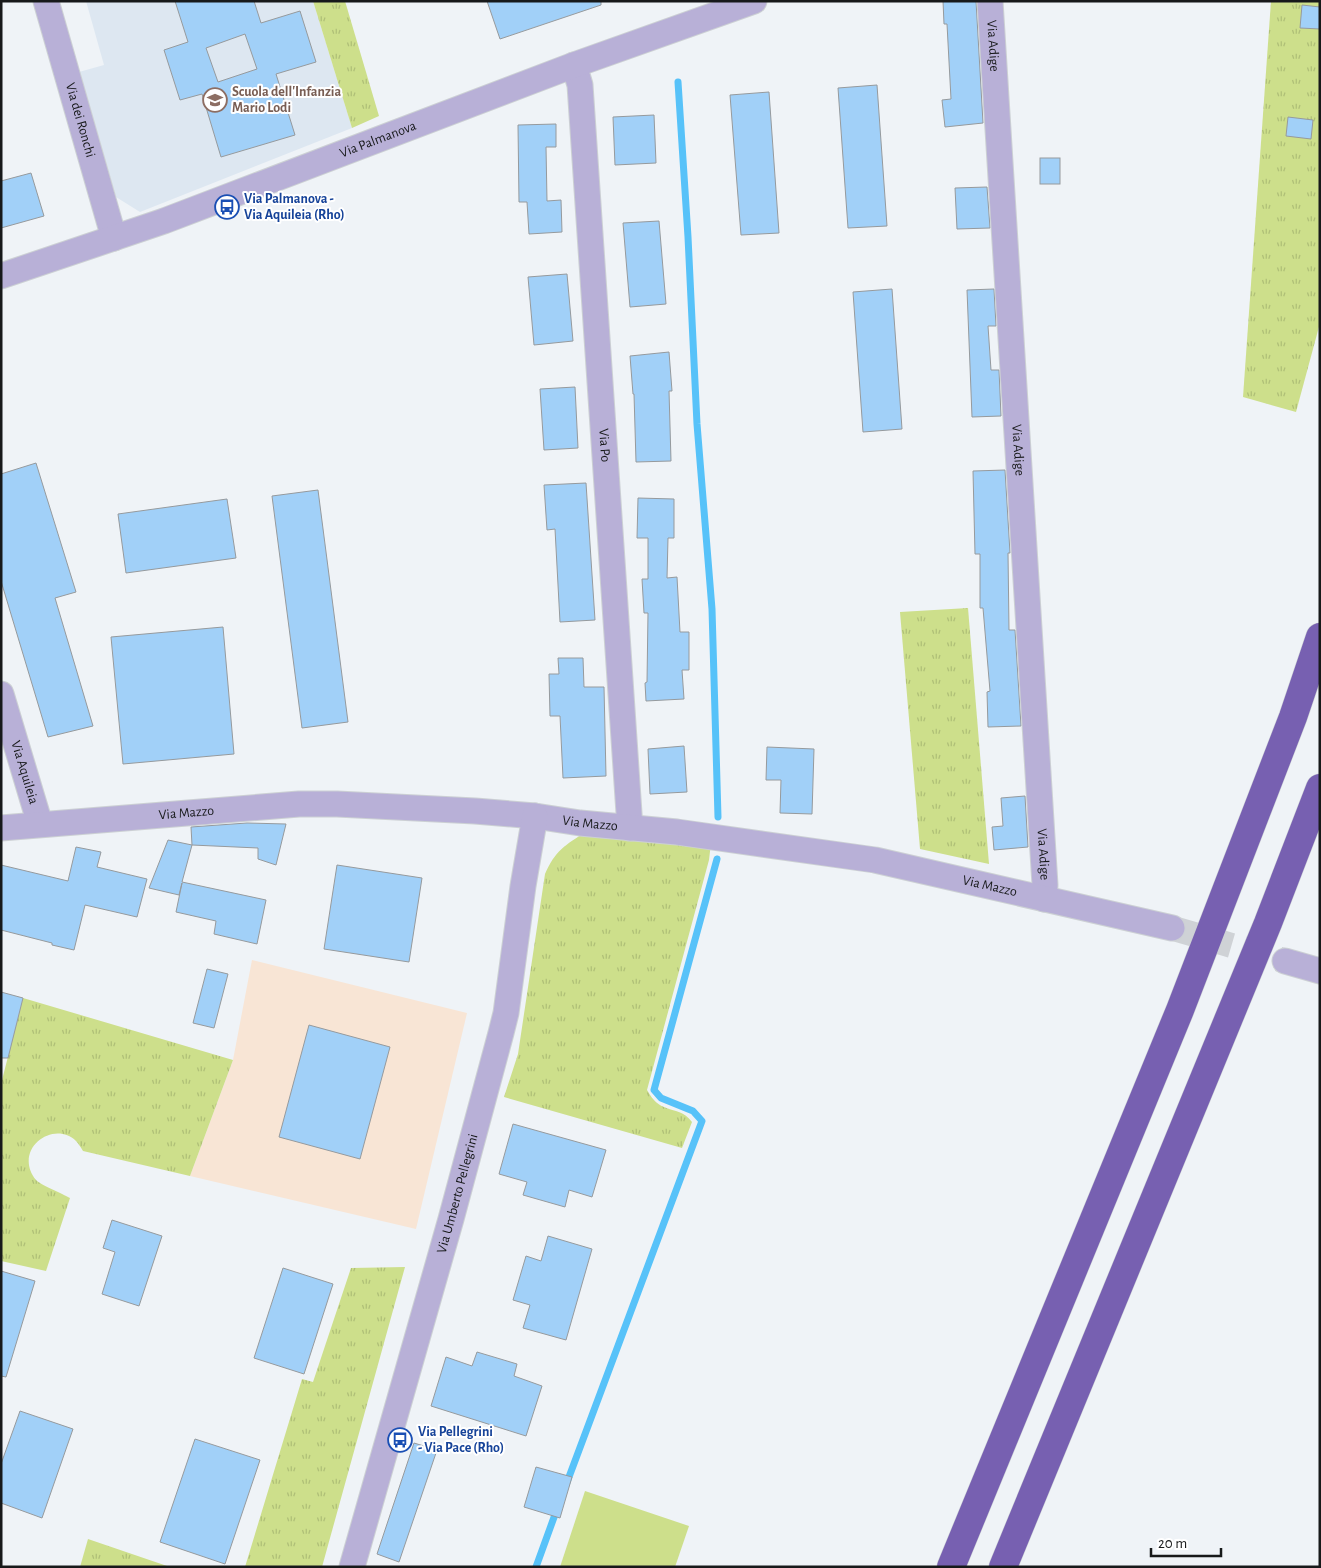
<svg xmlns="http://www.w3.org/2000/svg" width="1321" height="1568" font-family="'Alegreya Sans',sans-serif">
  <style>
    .commercial { fill: #f8e5d5 }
    .built { fill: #dde7f1 }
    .grass { fill: url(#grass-tufts) }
    .pitch { fill: #cddf8b }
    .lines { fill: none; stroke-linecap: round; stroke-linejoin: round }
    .stream { stroke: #57c2f9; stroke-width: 7 }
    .building { fill: #a1d0f8; stroke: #969a9d; fill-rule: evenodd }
    .street-tunnel { stroke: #cfd2d6; stroke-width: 25; stroke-dasharray: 25 12; stroke-linecap: butt }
    .street-casing { stroke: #ccd0d4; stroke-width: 27 }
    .highway-casing { stroke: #ccd0d4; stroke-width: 29 }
    .street { stroke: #b8b0d7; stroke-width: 25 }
    .highway { stroke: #7760b1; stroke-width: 28 }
    .labels { text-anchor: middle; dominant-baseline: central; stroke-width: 4; stroke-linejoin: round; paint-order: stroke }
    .street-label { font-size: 14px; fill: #17191a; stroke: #fff }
    .education-label { font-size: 14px; font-weight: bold; fill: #785e54; stroke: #fff; text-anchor: start }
    .transit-label { font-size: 14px; font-weight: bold; fill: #164399; stroke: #fff; text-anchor: start }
  </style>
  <defs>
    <pattern id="grass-tufts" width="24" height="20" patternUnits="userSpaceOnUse" patternTransform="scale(1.25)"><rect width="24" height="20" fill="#cddf8b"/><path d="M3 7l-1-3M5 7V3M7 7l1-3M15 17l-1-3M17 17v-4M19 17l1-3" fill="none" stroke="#afbf77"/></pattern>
  </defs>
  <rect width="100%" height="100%" fill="#eff3f7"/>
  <polygon class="commercial" points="252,960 467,1013 416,1229 190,1176 233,1060"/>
  <polygon class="built" points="86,1 313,1 352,128 140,212 116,197 79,72 104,65"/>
  <g class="grass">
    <polygon points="313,1 345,1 379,116 352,128"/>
    <polygon points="1271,1 1320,1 1320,323 1296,412 1243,397"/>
    <polygon points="968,608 989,864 920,849 900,612"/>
    <path d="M 586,832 L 711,843 L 709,860 L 647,1090 C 651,1097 656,1104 664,1107 C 676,1112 684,1111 692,1122 L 682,1148 L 504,1097 L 518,1054 L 545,874 C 555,851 565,845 586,832 Z"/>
    <path d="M 23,998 L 233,1060 L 190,1176 L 83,1151 C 81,1148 79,1144 76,1141 C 53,1119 12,1150 36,1180 C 39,1184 63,1194 70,1198 L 46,1271 L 1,1261 L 1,1084 Z"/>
    <polygon points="405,1267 322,1567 245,1567 302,1379 313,1382 351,1268"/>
    <polygon points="88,1539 170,1567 80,1567"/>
  </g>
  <polygon class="pitch" points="585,1491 689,1526 675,1567 560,1567"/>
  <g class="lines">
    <g class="stream">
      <polyline points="678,82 688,237 697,424 712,609 718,817"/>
      <polyline points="566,1485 702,1121 693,1111 661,1098 654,1090 717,859"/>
      <polyline points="536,1567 557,1509"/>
    </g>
  </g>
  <g class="building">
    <path d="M 175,1 L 254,1 L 261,23 L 300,11 L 316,62 L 276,74 L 295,135 L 221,157 L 202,94 L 180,100 L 164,50 L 188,42 ZM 245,34 L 257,69 L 218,82 L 206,48 Z"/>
    <polygon points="487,1 601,1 601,5 500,39"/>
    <polygon points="943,1 976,1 983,123 945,127 942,100 951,99 947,24 944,24"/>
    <polygon points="1302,5 1320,7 1320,29 1300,28"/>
    <polygon points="877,85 887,226 848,228 838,88"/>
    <polygon points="769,92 779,233 741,235 730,95"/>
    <polygon points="654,115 656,163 615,165 613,117"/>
    <polygon points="1288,117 1313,120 1311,139 1286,136"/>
    <polygon points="556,124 556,147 546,147 547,201 561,200 562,232 529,234 527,202 519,202 518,125"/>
    <rect x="1040" y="158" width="20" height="26"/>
    <polygon points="31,173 44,216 1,228 1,181"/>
    <polygon points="987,187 990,228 957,229 955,188"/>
    <polygon points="659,221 666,304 630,307 623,223"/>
    <polygon points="567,274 573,341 534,345 528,277"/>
    <polygon points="892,289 902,429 863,432 853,292"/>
    <polygon points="994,289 996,326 988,326 991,370 999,370 1001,416 972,417 967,290"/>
    <polygon points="669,352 672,391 669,391 671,461 636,462 634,394 633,394 630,356"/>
    <polygon points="575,387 578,448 544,450 540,389"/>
    <polygon points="36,463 76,592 55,598 93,726 48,737 1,581 1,474"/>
    <polygon points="1005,470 1010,553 1008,553 1009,630 1015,630 1021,726 988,727 987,692 990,691 983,608 980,608 980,554 975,554 973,471"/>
    <polygon points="586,483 595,620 560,622 555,529 547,530 544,485"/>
    <polygon points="318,490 348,722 302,728 272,496"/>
    <polygon points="638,498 674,499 674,538 668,538 667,578 677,577 680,632 689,632 689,670 682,670 684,699 646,701 645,683 647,682 648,613 644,613 642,579 648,579 648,538 637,538"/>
    <polygon points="227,499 236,558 126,573 118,514"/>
    <polygon points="223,627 234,754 123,764 111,637"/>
    <polygon points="558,658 583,658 584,687 604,687 606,776 563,778 560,716 550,716 549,674 559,674"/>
    <polygon points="684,746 687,792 650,794 648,749"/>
    <polygon points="767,747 814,749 812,814 780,813 781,780 766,780"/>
    <polygon points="1025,796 1028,847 994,850 992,827 1003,826 1001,798"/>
    <polygon points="247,823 286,824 276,865 258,859 258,848 192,845 191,827"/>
    <polygon points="168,840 192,845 182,882 266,900 257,944 214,934 216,921 176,912 182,883 179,895 149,888"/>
    <polygon points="76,847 101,852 97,867 147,879 137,917 85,905 74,950 52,945 52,943 1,930 1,865 68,881"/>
    <polygon points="337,865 422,878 409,962 324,949"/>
    <polygon points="207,969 228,974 214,1028 193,1023"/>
    <polygon points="1,992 23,998 8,1058 1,1058"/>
    <polygon points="309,1025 390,1047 360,1159 279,1137"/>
    <polygon points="513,1124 606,1150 592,1197 569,1190 565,1207 523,1195 527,1182 499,1174"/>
    <polygon points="112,1220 162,1236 139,1306 102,1294 115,1252 103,1248"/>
    <polygon points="548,1236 592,1249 566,1340 523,1328 530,1305 513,1300 526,1256 541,1261"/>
    <polygon points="283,1268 333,1284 304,1374 254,1358"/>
    <polygon points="1,1271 35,1281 6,1377 1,1376"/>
    <polygon points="477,1352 517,1364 514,1376 542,1386 526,1436 431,1406 446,1357 472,1366"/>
    <polygon points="20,1411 73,1429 42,1518 1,1503 1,1464"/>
    <polygon points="195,1439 260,1460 225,1564 160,1542"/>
    <polygon points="414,1443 437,1450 399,1562 377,1554"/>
    <polygon points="536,1467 572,1477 560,1518 524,1507"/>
  </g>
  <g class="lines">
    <polyline class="street-tunnel" points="1172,928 1285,961"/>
    <g class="street-casing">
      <g id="street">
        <path id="s1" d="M 46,1 L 114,238"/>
        <path id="s2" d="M 990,1 L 1045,885 L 1044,899"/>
        <path id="s3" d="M 574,65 L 580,85 L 630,828"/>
        <path id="s4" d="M 1,276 L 164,221 L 574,65 L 754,1"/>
        <path id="s5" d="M 1,694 L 40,824"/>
        <path id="s6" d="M 1,828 L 299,804 L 337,804 L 475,811 L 535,816 L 580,823 L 677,832 L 875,860 L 1172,928"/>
        <polyline points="1285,961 1320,971"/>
        <path id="s7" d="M 352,1567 L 451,1219 L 501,1033 L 506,1013 L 523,886 L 535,816"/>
      </g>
    </g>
    <g class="highway-casing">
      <g id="highway">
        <polyline points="951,1567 1180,1010 1293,717 1320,637"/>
        <polyline points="1003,1567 1268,923 1320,788"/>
      </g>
    </g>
    <use href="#street" class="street"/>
    <use href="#highway" class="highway"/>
  </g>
  <defs>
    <g id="school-ring" transform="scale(1.25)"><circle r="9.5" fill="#fff" stroke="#8d6e63" stroke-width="1.5"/><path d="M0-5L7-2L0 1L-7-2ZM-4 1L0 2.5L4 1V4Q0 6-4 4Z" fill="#8d6e63"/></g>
    <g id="bus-ring" transform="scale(1.25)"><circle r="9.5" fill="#fff" stroke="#1a4fb4" stroke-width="1.5"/><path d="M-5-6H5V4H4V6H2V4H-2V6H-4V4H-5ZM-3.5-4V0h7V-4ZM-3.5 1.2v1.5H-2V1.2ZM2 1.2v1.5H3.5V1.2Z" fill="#1a4fb4"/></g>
  </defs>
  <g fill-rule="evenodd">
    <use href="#school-ring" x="215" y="100"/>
    <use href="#bus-ring" x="227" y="207"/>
    <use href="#bus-ring" x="400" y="1440"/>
  </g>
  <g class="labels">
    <g class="street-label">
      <text stroke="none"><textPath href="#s2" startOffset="45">Via Adige</textPath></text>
      <text stroke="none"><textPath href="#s1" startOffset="124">Via dei Ronchi</textPath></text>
      <text stroke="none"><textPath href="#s4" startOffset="401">Via Palmanova</textPath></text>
      <text stroke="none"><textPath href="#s3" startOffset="382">Via Po</textPath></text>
      <text stroke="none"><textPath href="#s2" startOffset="450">Via Adige</textPath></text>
      <text stroke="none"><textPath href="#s5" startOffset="82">Via Aquileia</textPath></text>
      <text stroke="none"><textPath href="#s6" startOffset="186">Via Mazzo</textPath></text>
      <text stroke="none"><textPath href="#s6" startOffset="591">Via Mazzo</textPath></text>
      <text stroke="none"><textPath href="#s2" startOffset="855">Via Adige</textPath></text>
      <text stroke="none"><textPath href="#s6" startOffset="996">Via Mazzo</textPath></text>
      <text stroke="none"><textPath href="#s7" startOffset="388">Via Umberto Pellegrini</textPath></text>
    </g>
    <g class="education-label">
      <text x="232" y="92">Scuola dell'Infanzia<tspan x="232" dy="16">Mario Lodi</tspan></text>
    </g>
    <g class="transit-label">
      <text x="244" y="199">Via Palmanova -<tspan x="244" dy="16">Via Aquileia (Rho)</tspan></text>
      <text x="418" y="1432">Via Pellegrini<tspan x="418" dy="16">- Via Pace (Rho)</tspan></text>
    </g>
  </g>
  <rect width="1321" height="1568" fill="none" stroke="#17191a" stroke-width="5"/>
  <path d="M1151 1548v8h70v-8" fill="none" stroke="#17191a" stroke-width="2.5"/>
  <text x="1158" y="1548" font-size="15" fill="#17191a" stroke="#ffffff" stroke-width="4" paint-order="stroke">20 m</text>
</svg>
